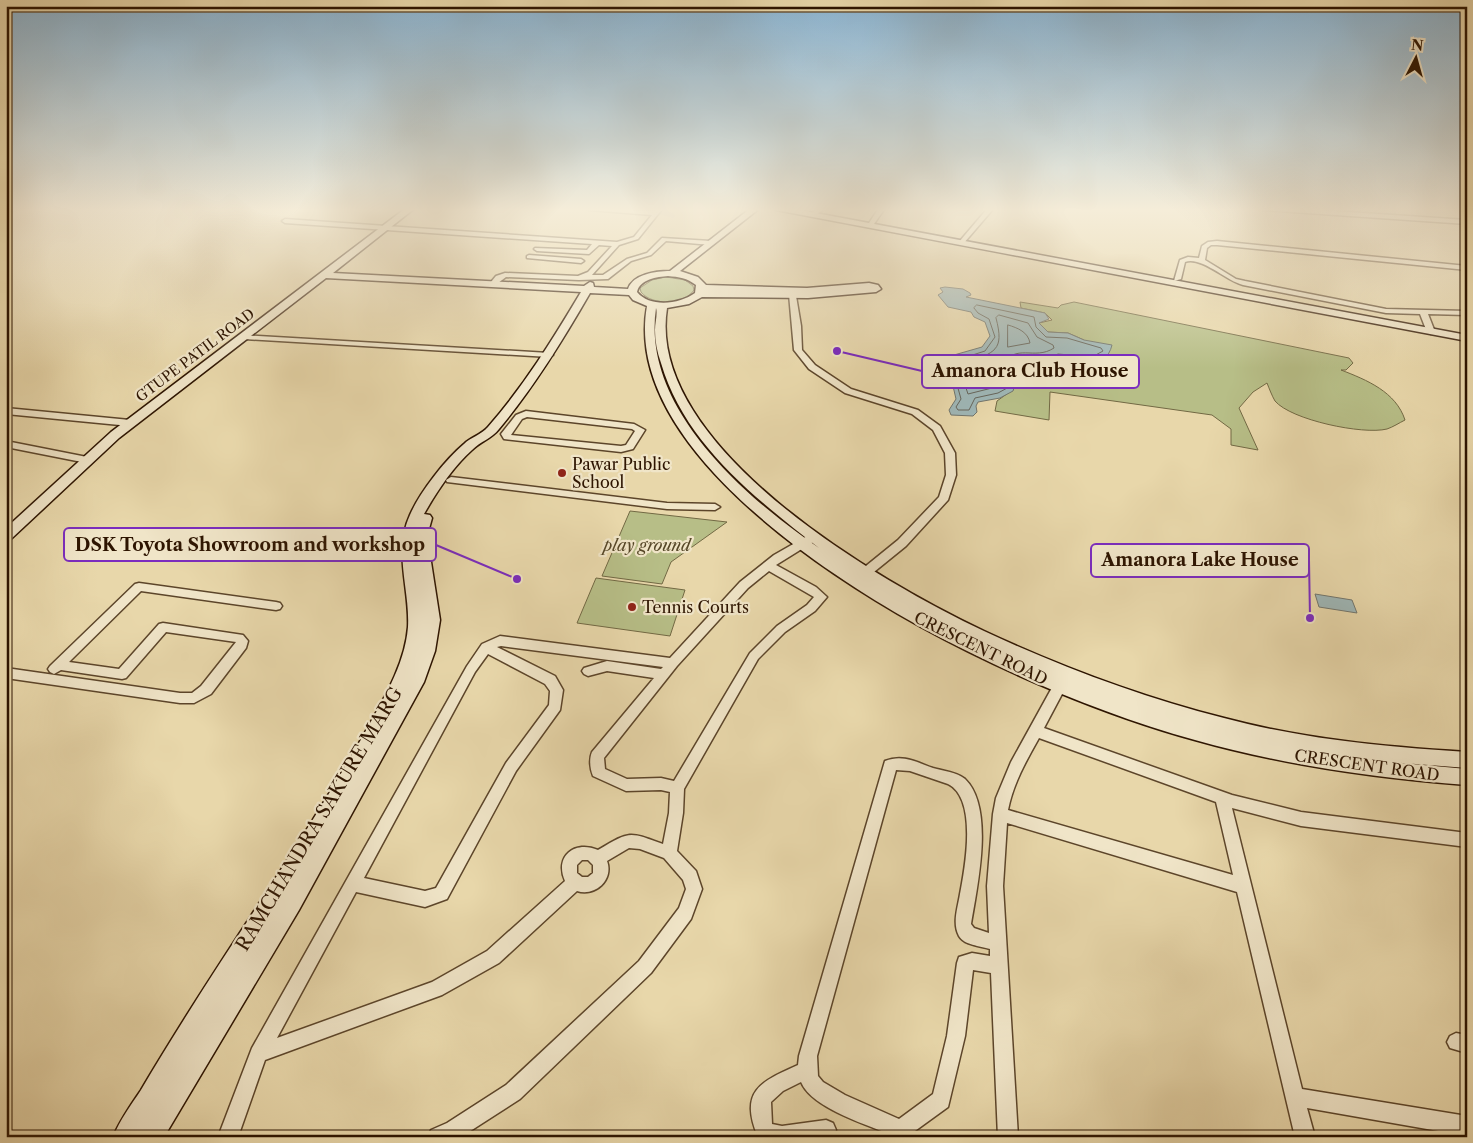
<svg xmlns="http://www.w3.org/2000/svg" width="1473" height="1143" font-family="'Libre Caslon Text',serif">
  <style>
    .green { fill: #b7be87; stroke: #726944 }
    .water { fill: #9eb6b6; stroke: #71756d }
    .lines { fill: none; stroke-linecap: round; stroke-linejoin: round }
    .shore { stroke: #66655b; stroke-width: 1 }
    .stream { stroke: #71756d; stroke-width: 2.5 }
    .street-casing { stroke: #5c452a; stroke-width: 3 }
    .secondary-casing { stroke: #2d1400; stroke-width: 3 }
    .street { fill: #f0e5c8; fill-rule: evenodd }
    .secondary { fill: #f0e5c8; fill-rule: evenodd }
    .poi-dot { fill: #8f2418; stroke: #f0e5c8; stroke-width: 2 }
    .labels { text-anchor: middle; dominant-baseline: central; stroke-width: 4.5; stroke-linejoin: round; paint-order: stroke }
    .far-street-label { font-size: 14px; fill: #2d1400; stroke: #f0e5c8 }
    .poi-label { font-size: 16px; fill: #2d1400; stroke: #f0e5c8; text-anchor: start }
    .park-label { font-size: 16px; font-style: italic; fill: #564728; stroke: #f0e5c8 }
    .street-label { font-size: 16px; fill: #2d1400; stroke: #f0e5c8 }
    .near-street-label { font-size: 19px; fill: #2d1400; stroke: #f0e5c8 }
    .leader { fill: none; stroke: #7b2cbf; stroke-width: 2 }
    .callout-dot { fill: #7b2cbf; stroke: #f0e5c8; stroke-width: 2 }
    .callout { fill: #f0e5c8; stroke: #7b2cbf; stroke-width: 2 }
    .callout-label { font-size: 18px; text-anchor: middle; font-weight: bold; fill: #2d1400 }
  </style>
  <rect width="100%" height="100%" fill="#e8d7aa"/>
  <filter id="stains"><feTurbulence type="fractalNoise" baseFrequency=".004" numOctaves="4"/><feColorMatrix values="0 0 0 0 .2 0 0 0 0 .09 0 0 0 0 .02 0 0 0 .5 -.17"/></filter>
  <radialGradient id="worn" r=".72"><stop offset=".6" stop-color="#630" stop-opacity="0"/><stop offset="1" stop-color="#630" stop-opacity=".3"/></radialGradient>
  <g class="green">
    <path d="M 666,277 L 685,280 L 693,286 L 694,290 C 684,305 652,306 641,292 L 640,288 L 652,280 Z"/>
    <path d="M 1020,302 L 1058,308 L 1061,305 L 1074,302 L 1349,358 L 1353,363 L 1346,370 L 1341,370 C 1367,380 1396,392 1405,420 C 1399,423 1393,427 1387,429 C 1363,435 1291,420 1275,401 C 1272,396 1269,388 1267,383 L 1253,392 L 1239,408 L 1258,450 L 1231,445 L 1231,429 L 1212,415 L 1050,392 L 1049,420 L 995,411 L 997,401 L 1008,393 L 1012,368 L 1020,363 L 1049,364 L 1056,360 L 1084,364 L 1084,340 L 1068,333 L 1048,332 L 1039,323 L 1052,320 L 1045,313 L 1021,308 Z"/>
    <polygon points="630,511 727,522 671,562 662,584 602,576"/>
    <polygon points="596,578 685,590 670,636 577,623"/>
  </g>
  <g class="water">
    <path d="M 945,287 L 963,289 L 970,293 L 971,295 L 966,297 L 1045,313 L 1049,319 L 1039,323 L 1048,332 L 1068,333 L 1084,340 L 1112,345 C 1106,371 1078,360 1061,359 C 1055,359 1051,363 1046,364 C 1035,367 1026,361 1015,365 L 1012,372 L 1016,382 L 1013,391 L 1000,398 L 978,402 L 976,406 L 977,412 L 973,416 L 951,415 L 949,410 L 956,399 L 953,386 L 943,379 L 943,375 L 953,376 L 955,374 L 954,355 L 982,347 L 990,336 L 985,322 L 974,317 L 971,312 L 948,307 L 938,295 L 943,292 L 940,288 Z"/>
    <polygon points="1315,594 1352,600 1357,613 1319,607"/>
  </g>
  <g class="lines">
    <g class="shore">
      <polygon points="977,305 1034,317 1036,327 1046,337 1067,338 1101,348 1103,351 1092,357 1058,354 1045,360 1015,360 1008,366 1009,387 998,393 975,398 969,410 958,410 956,407 961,399 956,381 960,374 960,359 985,351 995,337 989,319 978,313 974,308"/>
      <path d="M 999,315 L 1028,323 L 1037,337 L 1053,345 L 1054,348 C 1034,361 1016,342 1001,366 L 1002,383 L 996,387 L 968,394 L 964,382 L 967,364 C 994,351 1005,352 996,318 Z"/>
      <path d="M 1008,325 C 1018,328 1028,332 1030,343 L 1008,347 Z"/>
      <polygon points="991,363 994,366 993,380 973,383 975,369"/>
    </g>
    <polyline class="stream" points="6,215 19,208"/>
    <g class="street-casing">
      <g id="street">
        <polygon points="586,208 654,211 657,208 663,208 638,239 619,245 592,275 603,275 627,259 647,253 662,238 711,241 714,243 711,245 666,241 651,255 631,261 608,279 579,280 506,277 494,286 491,286 491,282 496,276 505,273 578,276 588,272 612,246 599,245 589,254 537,251 534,249 535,248 587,250 592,244 285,223 282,221 285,219 617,242 634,237 652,215 589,210"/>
        <polygon points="818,208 825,208 815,216 811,216 811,214"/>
        <polygon points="879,208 885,208 874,224 870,224 869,223"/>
        <polygon points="988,208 994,208 963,244 959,244 959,242"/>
        <polygon points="1260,208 1290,208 1467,220 1467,224 1263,210"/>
        <path d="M 1217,241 L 1467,266 L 1467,270 L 1217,245 L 1211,245 L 1207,248 L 1205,260 L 1236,279 L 1245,281 L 1386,309 L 1467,311 L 1467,315 L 1428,314 L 1435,332 L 1431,334 L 1427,332 L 1420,314 L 1386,313 L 1243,285 C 1226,281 1202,256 1185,262 L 1181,279 L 1174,281 L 1180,260 L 1188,257 L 1199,258 L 1202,246 L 1208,242 Z"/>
        <polygon points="529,255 581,259 584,261 581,263 527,258 527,256"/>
        <polygon points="789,294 796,296 801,326 802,350 815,365 851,389 918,410 940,426 955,453 956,475 948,500 906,546 869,576 861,576 859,573 861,570 898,540 939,497 946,475 945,453 933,430 912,414 845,393 809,369 794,350"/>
        <polygon points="241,335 549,353 553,355 549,357 244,339 240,337"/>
        <polygon points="6,408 130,420 135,423 130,426 6,414"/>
        <path d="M 526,411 L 634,424 L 645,430 L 633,449 L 621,452 L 504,439 L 501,434 L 516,415 ZM 527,417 L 632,429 L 635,431 L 626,445 L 621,446 L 511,435 L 522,419 Z"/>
        <polygon points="6,441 87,457 92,460 87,463 6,447"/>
        <polygon points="451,477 667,503 715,504 720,507 715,510 667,509 447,482 446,480"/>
        <path d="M 809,535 L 814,539 L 813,542 L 776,565 L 816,587 L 827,597 L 815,611 L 785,632 L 758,659 L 684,789 L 683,813 L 677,851 L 696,871 L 702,889 L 691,919 L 651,973 L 520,1099 L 461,1137 L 428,1137 L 431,1130 L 447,1123 L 506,1085 L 639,961 L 679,908 L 686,889 L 683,880 L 664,858 L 640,849 L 629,848 L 607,861 C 614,880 595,897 577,891 L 499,963 L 442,995 L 265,1060 L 238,1137 L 218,1137 L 252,1048 L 467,666 L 482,644 L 500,636 L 670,658 L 740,582 L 774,555 ZM 769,571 L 814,597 L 807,605 L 777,626 L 750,653 L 674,781 L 661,778 L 627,779 L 605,769 L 604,758 L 677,666 L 748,588 ZM 501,646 L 663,667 L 661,669 L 607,661 L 584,668 L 582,671 L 584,674 L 588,676 L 607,671 L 654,678 L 592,752 C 589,759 590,769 593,776 L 626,791 L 661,790 L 670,792 L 669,813 L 663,844 C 628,831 630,831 598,850 C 575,840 554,856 565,881 L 487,951 L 432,982 L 277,1038 L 356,892 L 425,907 L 447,899 L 516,771 L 560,710 L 563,690 L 555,676 L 497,647 ZM 488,654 L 545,684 L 550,691 L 549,705 L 506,763 L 436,888 L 425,891 L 364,878 L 475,672 ZM 582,860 L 588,860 L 593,865 L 593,873 L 588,877 L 582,877 L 577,873 L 577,865 Z"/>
        <polygon points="139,583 276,602 280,603 282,606 280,609 276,610 141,591 69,662 119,669 159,624 163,623 243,635 248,641 246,648 211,694 194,703 180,703 6,678 6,668 180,693 192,693 201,686 236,642 166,632 126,678 122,679 61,670 54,674 50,672 48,669 50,666 135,584"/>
        <path d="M 1064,674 L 1069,675 L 1070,679 L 1044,728 L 1232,795 L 1301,812 L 1467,833 L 1467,847 L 1301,826 L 1232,808 L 1302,1089 L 1467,1116 L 1467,1136 L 1307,1108 L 1315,1137 L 1295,1137 L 1237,892 L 1007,823 L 1003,886 L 1018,1137 L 998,1137 L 991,973 L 973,970 L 965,1036 L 948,1107 L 908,1136 L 897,1137 C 871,1126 812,1109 801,1082 L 783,1091 L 771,1102 L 772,1124 L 782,1126 L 826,1120 L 833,1123 L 836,1130 L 833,1137 L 758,1137 C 739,1091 760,1082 798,1065 L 799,1056 L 885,761 C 903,754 916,762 933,768 C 943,771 957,772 965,779 C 995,808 977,887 971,924 L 974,928 L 989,933 L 987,886 L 993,814 L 996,798 L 1011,762 L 1059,675 ZM 1039,738 L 1216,802 L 1233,875 L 1008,810 C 1013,784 1026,761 1039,738 ZM 896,770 L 910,771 L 948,784 C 978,799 965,868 960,894 C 958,907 952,923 959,936 C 964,945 980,946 990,949 L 990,956 L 972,953 L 959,957 L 957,963 L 947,1036 L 933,1094 L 899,1119 L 845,1095 L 823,1082 L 818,1076 L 817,1056 Z"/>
        <polygon points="1456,1033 1467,1035 1467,1053 1450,1048 1447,1042 1450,1036"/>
      </g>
    </g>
    <g class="secondary-casing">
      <g id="secondary">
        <path d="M 406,208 L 415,208 L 333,273 L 584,286 L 590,282 L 593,283 L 594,287 L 628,289 C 633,274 656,271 670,271 L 751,208 L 760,208 L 680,271 L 698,277 L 706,285 L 807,288 L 869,283 L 878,285 L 881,289 L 876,292 L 808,298 L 702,297 L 689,304 L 667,308 C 645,446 880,582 984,631 C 1061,667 1142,697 1224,718 C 1303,739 1385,747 1467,752 L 1467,768 L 1390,762 L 1467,769 L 1467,785 C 1375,778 1283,765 1195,740 C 1104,715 1003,672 921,627 C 819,570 623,442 647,306 L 633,300 L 629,295 L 590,293 C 563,340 534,387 499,429 C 491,439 481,441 472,450 C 453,467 437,491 424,514 L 430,515 L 432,518 L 427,536 L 440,620 L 435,651 L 424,682 L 299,910 L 164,1137 L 113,1137 C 120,1120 131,1105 141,1090 C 155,1066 170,1042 185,1018 C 244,924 308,833 363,736 C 381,703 405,666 408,627 C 410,589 393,552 410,515 C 420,492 445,460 464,444 C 471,437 481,435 488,427 C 524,386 553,339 581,292 L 326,278 L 119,438 L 11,539 L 6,541 L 6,528 L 111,432 ZM 668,276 C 679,277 687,278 696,285 L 695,293 C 680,304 650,308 637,292 C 640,279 657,277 668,276 ZM 656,308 C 658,313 655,323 655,330 C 655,341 657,352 661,363 C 684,443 756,499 819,548 C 745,497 641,407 656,308 Z"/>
        <polygon points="772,208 789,208 1467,335 1467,341 776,210"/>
      </g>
    </g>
    <use href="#street" class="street"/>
    <use href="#secondary" class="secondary"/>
  </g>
  <linearGradient id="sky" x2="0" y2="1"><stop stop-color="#8ab5d4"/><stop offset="0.57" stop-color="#f5edd9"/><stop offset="1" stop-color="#f5edd9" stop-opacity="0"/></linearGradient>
  <rect width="1473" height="368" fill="url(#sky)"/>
  <g class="poi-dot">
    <circle cx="562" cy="473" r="5"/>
    <circle cx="632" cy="607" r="5"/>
  </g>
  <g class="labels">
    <g class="far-street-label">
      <text transform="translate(195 355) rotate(-37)">GTUPE PATIL ROAD</text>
    </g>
    <g class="poi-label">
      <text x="572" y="464">Pawar Public<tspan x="572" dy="18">School</tspan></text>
      <text x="642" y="607">Tennis Courts</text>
    </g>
    <g class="park-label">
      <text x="647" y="545">play ground</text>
    </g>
    <g class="street-label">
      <text transform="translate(981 648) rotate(26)">CRESCENT ROAD</text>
      <text transform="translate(1367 765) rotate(8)">CRESCENT ROAD</text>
    </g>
    <g class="near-street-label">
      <text transform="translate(319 819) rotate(-59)">RAMCHANDRA SAKURE MARG</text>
    </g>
  </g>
  <path class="leader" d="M837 351L922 371M517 579L436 545M1310 618L1309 560"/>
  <g class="callout-dot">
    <circle cx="837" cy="351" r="5"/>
    <circle cx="517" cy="579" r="5"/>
    <circle cx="1310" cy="618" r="5"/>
  </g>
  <g class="callout">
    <rect x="922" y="355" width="217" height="33" rx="5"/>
    <rect x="64" y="528" width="372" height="33" rx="5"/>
    <rect x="1091" y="544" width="218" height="33" rx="5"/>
  </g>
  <g class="callout-label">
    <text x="1030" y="377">Amanora Club House</text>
    <text x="250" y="551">DSK Toyota Showroom and workshop</text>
    <text x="1200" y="566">Amanora Lake House</text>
  </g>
  <rect width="1473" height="1143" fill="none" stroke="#e8d7aa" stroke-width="25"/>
  <rect x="8" y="8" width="1458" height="1128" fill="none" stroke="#2d1400" stroke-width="2.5"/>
  <rect x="12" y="12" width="1448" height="1118" fill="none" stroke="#2d1400"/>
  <g transform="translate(1416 58) rotate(6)" stroke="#f0e5c8" stroke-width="4" paint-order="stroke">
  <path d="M0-4L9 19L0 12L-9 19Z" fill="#2d1400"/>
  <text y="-8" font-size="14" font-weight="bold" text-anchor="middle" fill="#2d1400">N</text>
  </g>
  <rect width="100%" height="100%" filter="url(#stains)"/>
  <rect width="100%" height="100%" fill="url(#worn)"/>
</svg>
